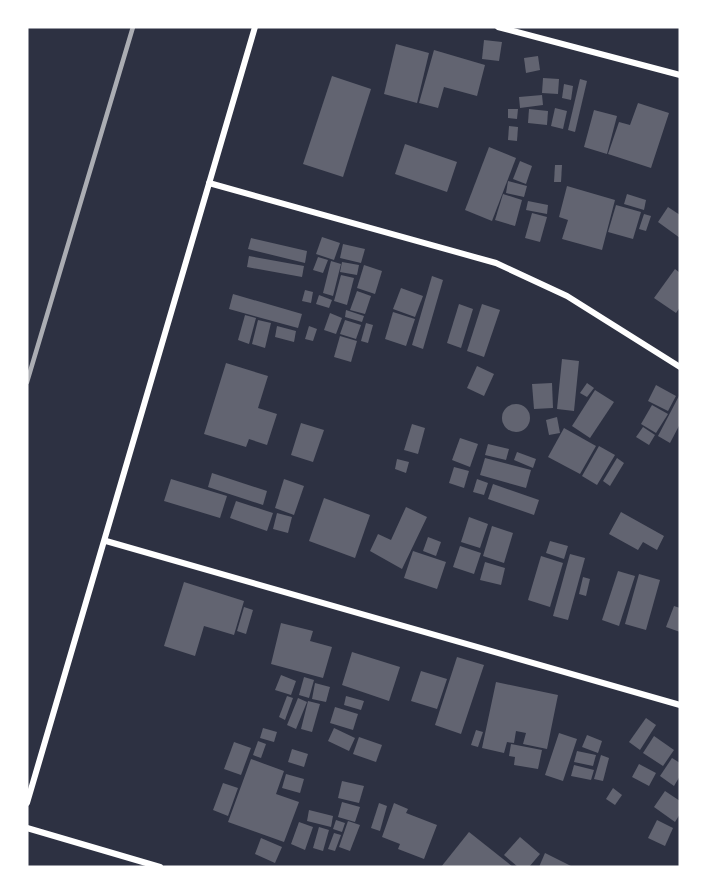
<svg xmlns="http://www.w3.org/2000/svg" width="707" height="894" font-family="Raleway,sans-serif">
  <style>
    .building { fill: #626471 }
    .lines { fill: none; stroke-linecap: round; stroke-linejoin: round }
    .minor { stroke: #fff; stroke-width: 6 }
    .rail { stroke: #abadb3; stroke-width: 4.5 }
  </style>
  <rect width="100%" height="100%" fill="#2d3142"/>
  <g class="building">
    <polygon points="484,40 502,42 499,61 482,59"/>
    <polygon points="396,44 429,53 417,103 384,94"/>
    <polygon points="434,50 485,65 477,96 444,87 438,108 419,103"/>
    <polygon points="538,56 540,70 526,73 524,58"/>
    <polygon points="332,76 371,89 343,177 303,164"/>
    <polygon points="543,78 559,79 558,94 542,93"/>
    <polygon points="580,79 587,81 575,132 568,130"/>
    <polygon points="564,84 573,86 571,100 562,98"/>
    <polygon points="542,95 543,105 520,108 519,97"/>
    <polygon points="638,103 669,113 651,168 608,154 619,122 630,125"/>
    <polygon points="555,108 567,111 563,129 551,126"/>
    <polygon points="508,109 518,109 517,119 508,118"/>
    <polygon points="529,109 548,111 547,125 528,123"/>
    <polygon points="594,110 617,116 607,154 584,147"/>
    <polygon points="509,126 518,127 517,141 508,140"/>
    <polygon points="405,144 457,162 447,192 395,174"/>
    <polygon points="489,147 516,158 492,221 465,210"/>
    <polygon points="520,161 532,166 526,184 513,179"/>
    <polygon points="555,165 562,165 561,182 554,182"/>
    <polygon points="508,181 527,186 524,197 506,193"/>
    <polygon points="567,186 615,200 602,250 562,239 568,220 559,217"/>
    <polygon points="503,194 522,200 515,226 495,220"/>
    <polygon points="627,194 646,200 644,210 624,204"/>
    <polygon points="528,201 548,205 547,214 526,210"/>
    <polygon points="616,205 641,212 633,239 608,232"/>
    <polygon points="668,207 680,215 680,238 658,222"/>
    <polygon points="532,213 547,217 540,242 525,238"/>
    <polygon points="644,214 651,216 646,231 639,229"/>
    <polygon points="322,237 340,243 334,260 316,254"/>
    <polygon points="251,238 307,251 305,263 248,249"/>
    <polygon points="343,244 365,249 361,263 340,258"/>
    <polygon points="249,256 304,266 302,277 247,267"/>
    <polygon points="318,257 328,260 323,273 313,270"/>
    <polygon points="331,261 341,264 333,296 323,293"/>
    <polygon points="342,262 359,265 357,275 340,272"/>
    <polygon points="364,265 382,271 375,294 357,288"/>
    <polygon points="675,269 680,273 680,307 676,313 654,298"/>
    <polygon points="341,275 354,278 347,305 334,301"/>
    <polygon points="432,276 443,280 423,349 412,345"/>
    <polygon points="401,288 423,296 415,317 393,309"/>
    <polygon points="305,290 313,292 311,303 302,301"/>
    <polygon points="357,291 371,296 365,314 350,310"/>
    <polygon points="233,294 302,314 298,328 229,309"/>
    <polygon points="319,295 332,300 329,308 316,304"/>
    <polygon points="459,304 473,309 461,348 447,343"/>
    <polygon points="482,304 500,310 484,357 467,351"/>
    <polygon points="346,310 364,316 362,322 345,317"/>
    <polygon points="393,312 415,319 406,346 385,339"/>
    <polygon points="330,313 342,318 336,334 324,330"/>
    <polygon points="245,315 256,318 249,344 238,340"/>
    <polygon points="258,320 271,323 265,348 252,344"/>
    <polygon points="345,320 361,325 356,339 340,334"/>
    <polygon points="366,323 373,325 368,343 361,341"/>
    <polygon points="277,326 296,331 294,342 275,337"/>
    <polygon points="309,326 317,329 313,341 305,339"/>
    <polygon points="340,336 357,341 351,362 334,357"/>
    <polygon points="562,359 579,361 574,411 557,409"/>
    <polygon points="226,363 268,376 258,408 277,414 267,445 249,439 246,447 204,434"/>
    <polygon points="477,366 494,374 484,396 467,388"/>
    <polygon points="552,383 553,408 534,409 532,384"/>
    <polygon points="587,383 594,388 587,397 580,393"/>
    <polygon points="656,385 676,396 668,411 648,401"/>
    <polygon points="595,390 614,402 590,438 572,426"/>
    <polygon points="680,394 680,424 670,443 658,436"/>
    <circle cx="516" cy="418" r="14"/>
    <polygon points="652,405 668,414 656,433 641,424"/>
    <polygon points="557,417 560,433 549,435 546,420"/>
    <polygon points="301,423 324,430 313,462 291,455"/>
    <polygon points="412,424 425,428 418,454 404,450"/>
    <polygon points="643,427 655,435 649,445 636,437"/>
    <polygon points="564,428 596,446 580,474 548,457"/>
    <polygon points="460,438 478,444 470,467 452,460"/>
    <polygon points="488,444 509,449 506,460 485,455"/>
    <polygon points="599,446 615,455 597,485 582,476"/>
    <polygon points="517,452 536,459 533,468 514,460"/>
    <polygon points="485,458 531,470 526,488 480,475"/>
    <polygon points="617,458 624,463 610,486 603,481"/>
    <polygon points="397,459 409,462 406,473 395,469"/>
    <polygon points="454,467 469,471 464,488 449,483"/>
    <polygon points="212,473 267,491 263,505 208,487"/>
    <polygon points="171,479 227,496 220,518 164,501"/>
    <polygon points="284,479 304,486 294,515 275,508"/>
    <polygon points="477,479 488,483 484,495 473,492"/>
    <polygon points="493,484 539,500 534,515 488,499"/>
    <polygon points="324,498 370,515 355,558 309,541"/>
    <polygon points="236,501 273,513 267,531 230,518"/>
    <polygon points="406,507 427,517 402,569 370,551 378,534 391,540"/>
    <polygon points="621,512 664,536 657,550 643,542 638,550 609,534"/>
    <polygon points="277,513 292,517 288,533 273,529"/>
    <polygon points="469,517 488,524 480,548 461,542"/>
    <polygon points="492,526 513,533 504,563 483,556"/>
    <polygon points="428,537 441,542 436,556 423,551"/>
    <polygon points="550,541 568,546 564,559 546,553"/>
    <polygon points="460,546 481,553 474,574 453,567"/>
    <polygon points="413,551 446,562 437,589 404,578"/>
    <polygon points="570,554 585,558 568,620 553,616"/>
    <polygon points="541,556 563,563 550,607 528,600"/>
    <polygon points="485,562 505,568 501,585 480,580"/>
    <polygon points="618,571 635,576 619,626 602,620"/>
    <polygon points="639,574 660,580 646,630 625,624"/>
    <polygon points="583,577 590,579 586,596 579,594"/>
    <polygon points="184,582 244,601 234,635 204,626 195,656 164,646"/>
    <polygon points="674,606 680,608 680,632 666,627"/>
    <polygon points="244,607 253,610 246,634 237,631"/>
    <polygon points="281,623 313,631 310,641 332,647 323,678 271,664"/>
    <polygon points="352,652 400,667 389,701 342,685"/>
    <polygon points="457,657 484,665 461,734 435,725"/>
    <polygon points="421,671 447,679 437,709 411,701"/>
    <polygon points="281,675 296,681 291,695 275,690"/>
    <polygon points="304,677 314,680 309,698 299,695"/>
    <polygon points="496,682 558,695 547,749 523,744 526,733 516,731 514,743 507,742 504,753 482,748"/>
    <polygon points="315,683 330,687 326,702 312,699"/>
    <polygon points="287,696 293,698 285,720 279,717"/>
    <polygon points="346,696 364,701 361,710 344,705"/>
    <polygon points="298,698 307,702 296,729 287,725"/>
    <polygon points="308,701 320,704 312,732 301,729"/>
    <polygon points="335,707 358,714 353,730 330,723"/>
    <polygon points="646,718 656,725 640,750 629,742"/>
    <polygon points="263,728 277,732 274,742 260,738"/>
    <polygon points="334,728 355,738 349,751 328,741"/>
    <polygon points="476,730 483,732 478,747 471,745"/>
    <polygon points="559,733 577,739 563,781 545,775"/>
    <polygon points="587,735 602,741 598,753 582,747"/>
    <polygon points="654,736 674,750 663,766 643,753"/>
    <polygon points="359,737 382,745 376,762 353,754"/>
    <polygon points="258,741 266,744 261,758 253,755"/>
    <polygon points="234,742 251,748 241,775 224,769"/>
    <polygon points="511,744 542,750 538,769 514,765 515,757 509,756"/>
    <polygon points="292,749 308,754 304,767 288,762"/>
    <polygon points="577,751 596,755 593,766 574,762"/>
    <polygon points="601,755 609,758 603,781 594,779"/>
    <polygon points="672,758 680,763 680,776 674,786 660,776"/>
    <polygon points="251,759 284,771 276,794 299,802 284,842 228,822"/>
    <polygon points="639,764 656,773 649,786 632,777"/>
    <polygon points="574,765 594,770 591,780 571,776"/>
    <polygon points="286,774 304,779 300,793 282,788"/>
    <polygon points="342,781 364,786 359,803 338,798"/>
    <polygon points="223,783 238,788 228,816 213,810"/>
    <polygon points="613,788 622,795 615,805 606,799"/>
    <polygon points="665,791 680,801 680,814 675,822 654,807"/>
    <polygon points="342,802 360,807 355,822 338,817"/>
    <polygon points="379,803 387,806 380,831 371,828"/>
    <polygon points="394,803 408,809 406,813 437,825 424,859 398,849 400,844 382,837"/>
    <polygon points="309,810 333,816 331,827 307,821"/>
    <polygon points="336,820 345,823 342,832 333,829"/>
    <polygon points="657,820 673,828 665,846 648,838"/>
    <polygon points="348,821 360,825 350,851 339,847"/>
    <polygon points="299,822 313,827 305,850 291,844"/>
    <polygon points="319,827 329,830 323,851 313,848"/>
    <polygon points="469,832 513,867 441,867"/>
    <polygon points="334,833 341,835 335,851 328,849"/>
    <polygon points="520,837 540,854 529,867 518,867 504,855"/>
    <polygon points="261,838 282,847 275,863 255,854"/>
    <polygon points="545,853 573,867 539,867"/>
  </g>
  <g class="lines">
    <g class="minor">
      <polyline points="498,27 680,75"/>
      <polyline points="209,183 496,263 567,296 680,367"/>
      <polyline points="106,541 680,705"/>
      <polyline points="27,803 255,27"/>
      <polyline points="27,828 160,867"/>
    </g>
    <polyline class="rail" points="27,382 133,27"/>
  </g>
  <rect width="707" height="894" fill="none" stroke="#ffffff" stroke-width="57"/>
</svg>
